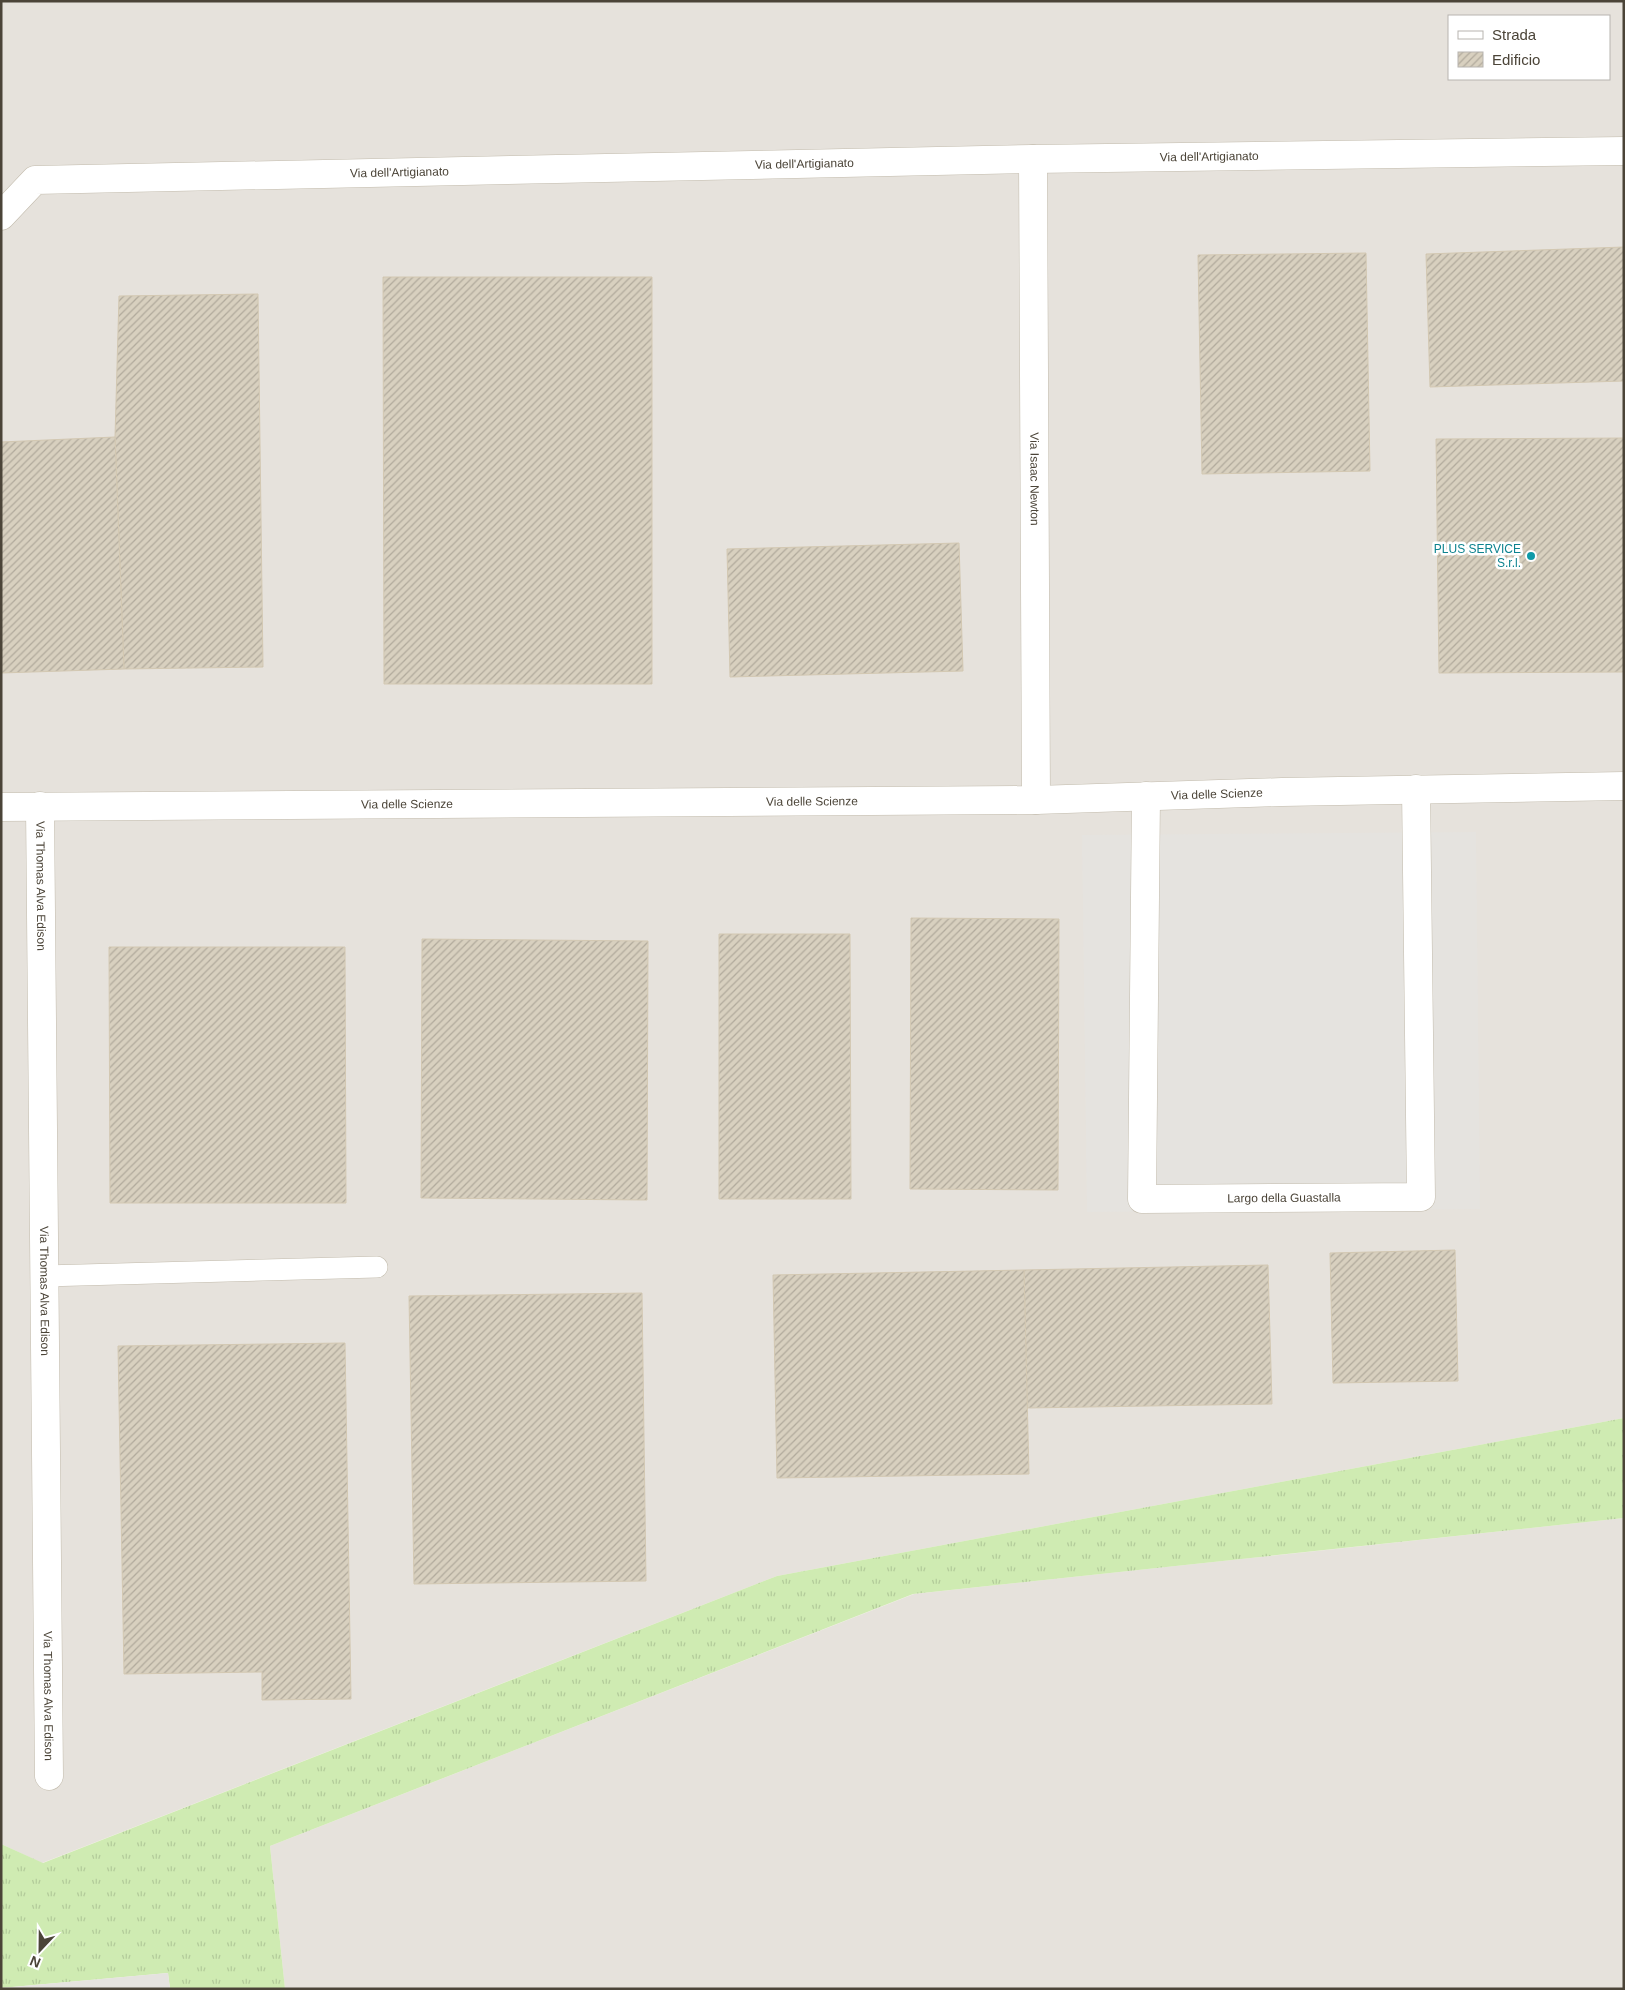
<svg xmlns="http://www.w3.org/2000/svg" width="1625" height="1990" font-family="Helvetica,sans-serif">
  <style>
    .industrial { fill: #e6e2dc; fill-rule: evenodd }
    .grass { fill: url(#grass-tufts) }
    .parking { fill: #e5e3df }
    .building { fill: url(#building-hatch); stroke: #d3c8b2 }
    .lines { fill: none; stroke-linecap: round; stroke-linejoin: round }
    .lane-casing { stroke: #c2bbac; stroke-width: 22 }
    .street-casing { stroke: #c2bbac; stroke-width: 29 }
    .lane { stroke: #fff; stroke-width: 21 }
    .street { stroke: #fff; stroke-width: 28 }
    .culture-dot { fill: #0f9aa8; stroke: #fff; stroke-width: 2 }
    .labels { text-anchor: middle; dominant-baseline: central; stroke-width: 5; stroke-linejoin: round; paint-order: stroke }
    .street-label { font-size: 12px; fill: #4b4438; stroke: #fff }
    .culture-label { font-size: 12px; fill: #0d838f; stroke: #fff; text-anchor: end }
  </style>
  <defs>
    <pattern id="grass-tufts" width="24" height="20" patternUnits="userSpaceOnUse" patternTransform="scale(1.25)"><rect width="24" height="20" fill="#cfebb2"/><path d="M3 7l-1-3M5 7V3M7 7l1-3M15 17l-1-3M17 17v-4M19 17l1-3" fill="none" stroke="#b3cb9a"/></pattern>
    <pattern id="building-hatch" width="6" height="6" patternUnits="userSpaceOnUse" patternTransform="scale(1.25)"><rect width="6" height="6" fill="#d8d0bf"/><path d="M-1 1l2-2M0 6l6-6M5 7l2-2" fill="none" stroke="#b1aa9c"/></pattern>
  </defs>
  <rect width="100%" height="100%" fill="#f6f3eb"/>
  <g class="industrial">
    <path d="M 1,1 L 1624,1 L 1624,1418 L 777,1576 L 42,1863 L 1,1844 ZM 1449,16 L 1609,16 L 1609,79 L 1449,79 Z"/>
    <polygon points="1624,1518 1624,1989 285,1989 270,1846 914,1594"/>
  </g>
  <polygon class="grass" points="1624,1418 1624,1518 913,1594 270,1846 285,1989 170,1989 168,1973 1,1988 1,1844 43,1863 777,1576"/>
  <g class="parking">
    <polygon points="1476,832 1480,1209 1087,1212 1082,835"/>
    <polygon points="168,1973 170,1989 1,1989 1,1988"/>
  </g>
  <g class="building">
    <polygon points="1624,247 1624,381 1430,387 1426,254"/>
    <polygon points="1366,253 1370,471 1202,474 1198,255"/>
    <polygon points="383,277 652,277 652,684 384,684"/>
    <polygon points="258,294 263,667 124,669 115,437 119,296"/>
    <polygon points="115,437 124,669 1,673 1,442"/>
    <polygon points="1624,438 1624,672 1439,673 1436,439"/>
    <polygon points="959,543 963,671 730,677 727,549"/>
    <polygon points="911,918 1059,919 1058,1190 910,1189"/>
    <polygon points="719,934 850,934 851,1199 719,1199"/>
    <polygon points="422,939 648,941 647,1200 421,1198"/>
    <polygon points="109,947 345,947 346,1203 110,1203"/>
    <polygon points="1455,1250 1458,1381 1333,1383 1330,1253"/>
    <polygon points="1268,1265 1272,1404 1027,1408 1024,1270"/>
    <polygon points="1024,1270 1029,1474 777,1478 773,1275"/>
    <polygon points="642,1293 646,1581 414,1584 409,1296"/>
    <polygon points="345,1343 351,1699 262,1700 262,1672 124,1674 118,1346"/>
  </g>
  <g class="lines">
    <g class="lane-casing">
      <polyline id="lane" points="44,1276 377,1267"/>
    </g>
    <g class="street-casing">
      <g id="street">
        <path id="s1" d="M 1033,159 L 1036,800"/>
        <path id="s2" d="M 1,216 L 35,180 L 1033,159 L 1624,151"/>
        <path id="s3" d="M 1146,796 L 1142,1199 L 1421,1197 L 1416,789"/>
        <path id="s4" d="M 40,806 L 49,1776"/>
        <path id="s5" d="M 1,807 L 1036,800 L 1282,792 L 1624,786"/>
      </g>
    </g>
    <use href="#lane" class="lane"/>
    <use href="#street" class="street"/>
  </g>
  <circle class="culture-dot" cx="1531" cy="556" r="5"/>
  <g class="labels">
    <g class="street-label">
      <text stroke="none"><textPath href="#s2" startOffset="1224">Via dell'Artigianato</textPath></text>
      <text stroke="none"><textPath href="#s2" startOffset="819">Via dell'Artigianato</textPath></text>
      <text stroke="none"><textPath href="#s2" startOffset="414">Via dell'Artigianato</textPath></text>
      <text stroke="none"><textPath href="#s1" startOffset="320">Via Isaac Newton</textPath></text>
      <text stroke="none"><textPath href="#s5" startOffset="1216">Via delle Scienze</textPath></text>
      <text stroke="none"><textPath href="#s5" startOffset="811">Via delle Scienze</textPath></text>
      <text stroke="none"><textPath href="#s5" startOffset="406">Via delle Scienze</textPath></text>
      <text stroke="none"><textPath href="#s4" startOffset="80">Via Thomas Alva Edison</textPath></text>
      <text stroke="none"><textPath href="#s3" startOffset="545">Largo della Guastalla</textPath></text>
      <text stroke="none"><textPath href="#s4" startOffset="485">Via Thomas Alva Edison</textPath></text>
      <text stroke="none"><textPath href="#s4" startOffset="890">Via Thomas Alva Edison</textPath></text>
    </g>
    <g class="culture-label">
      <text x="1521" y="549">PLUS SERVICE<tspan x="1521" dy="14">S.r.l.</tspan></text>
    </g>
  </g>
  <rect width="1625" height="1990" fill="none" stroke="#4b4438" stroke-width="5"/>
  <rect x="1448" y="15" width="162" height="65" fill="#ffffff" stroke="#b7b4af"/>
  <rect x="1458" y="31" width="25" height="8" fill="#ffffff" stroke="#b7b4af"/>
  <text x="1492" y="40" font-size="15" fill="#4b4438">Strada</text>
  <rect x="1458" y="52" width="25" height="15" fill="url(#building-hatch)" stroke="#b7b4af"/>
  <text x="1492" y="65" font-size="15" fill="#4b4438">Edificio</text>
  <g transform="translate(40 1950) rotate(202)" stroke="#ffffff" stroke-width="4" paint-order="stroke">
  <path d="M0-4L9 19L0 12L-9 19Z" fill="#4b4438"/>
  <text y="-8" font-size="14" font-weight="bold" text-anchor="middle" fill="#4b4438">N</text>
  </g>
</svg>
